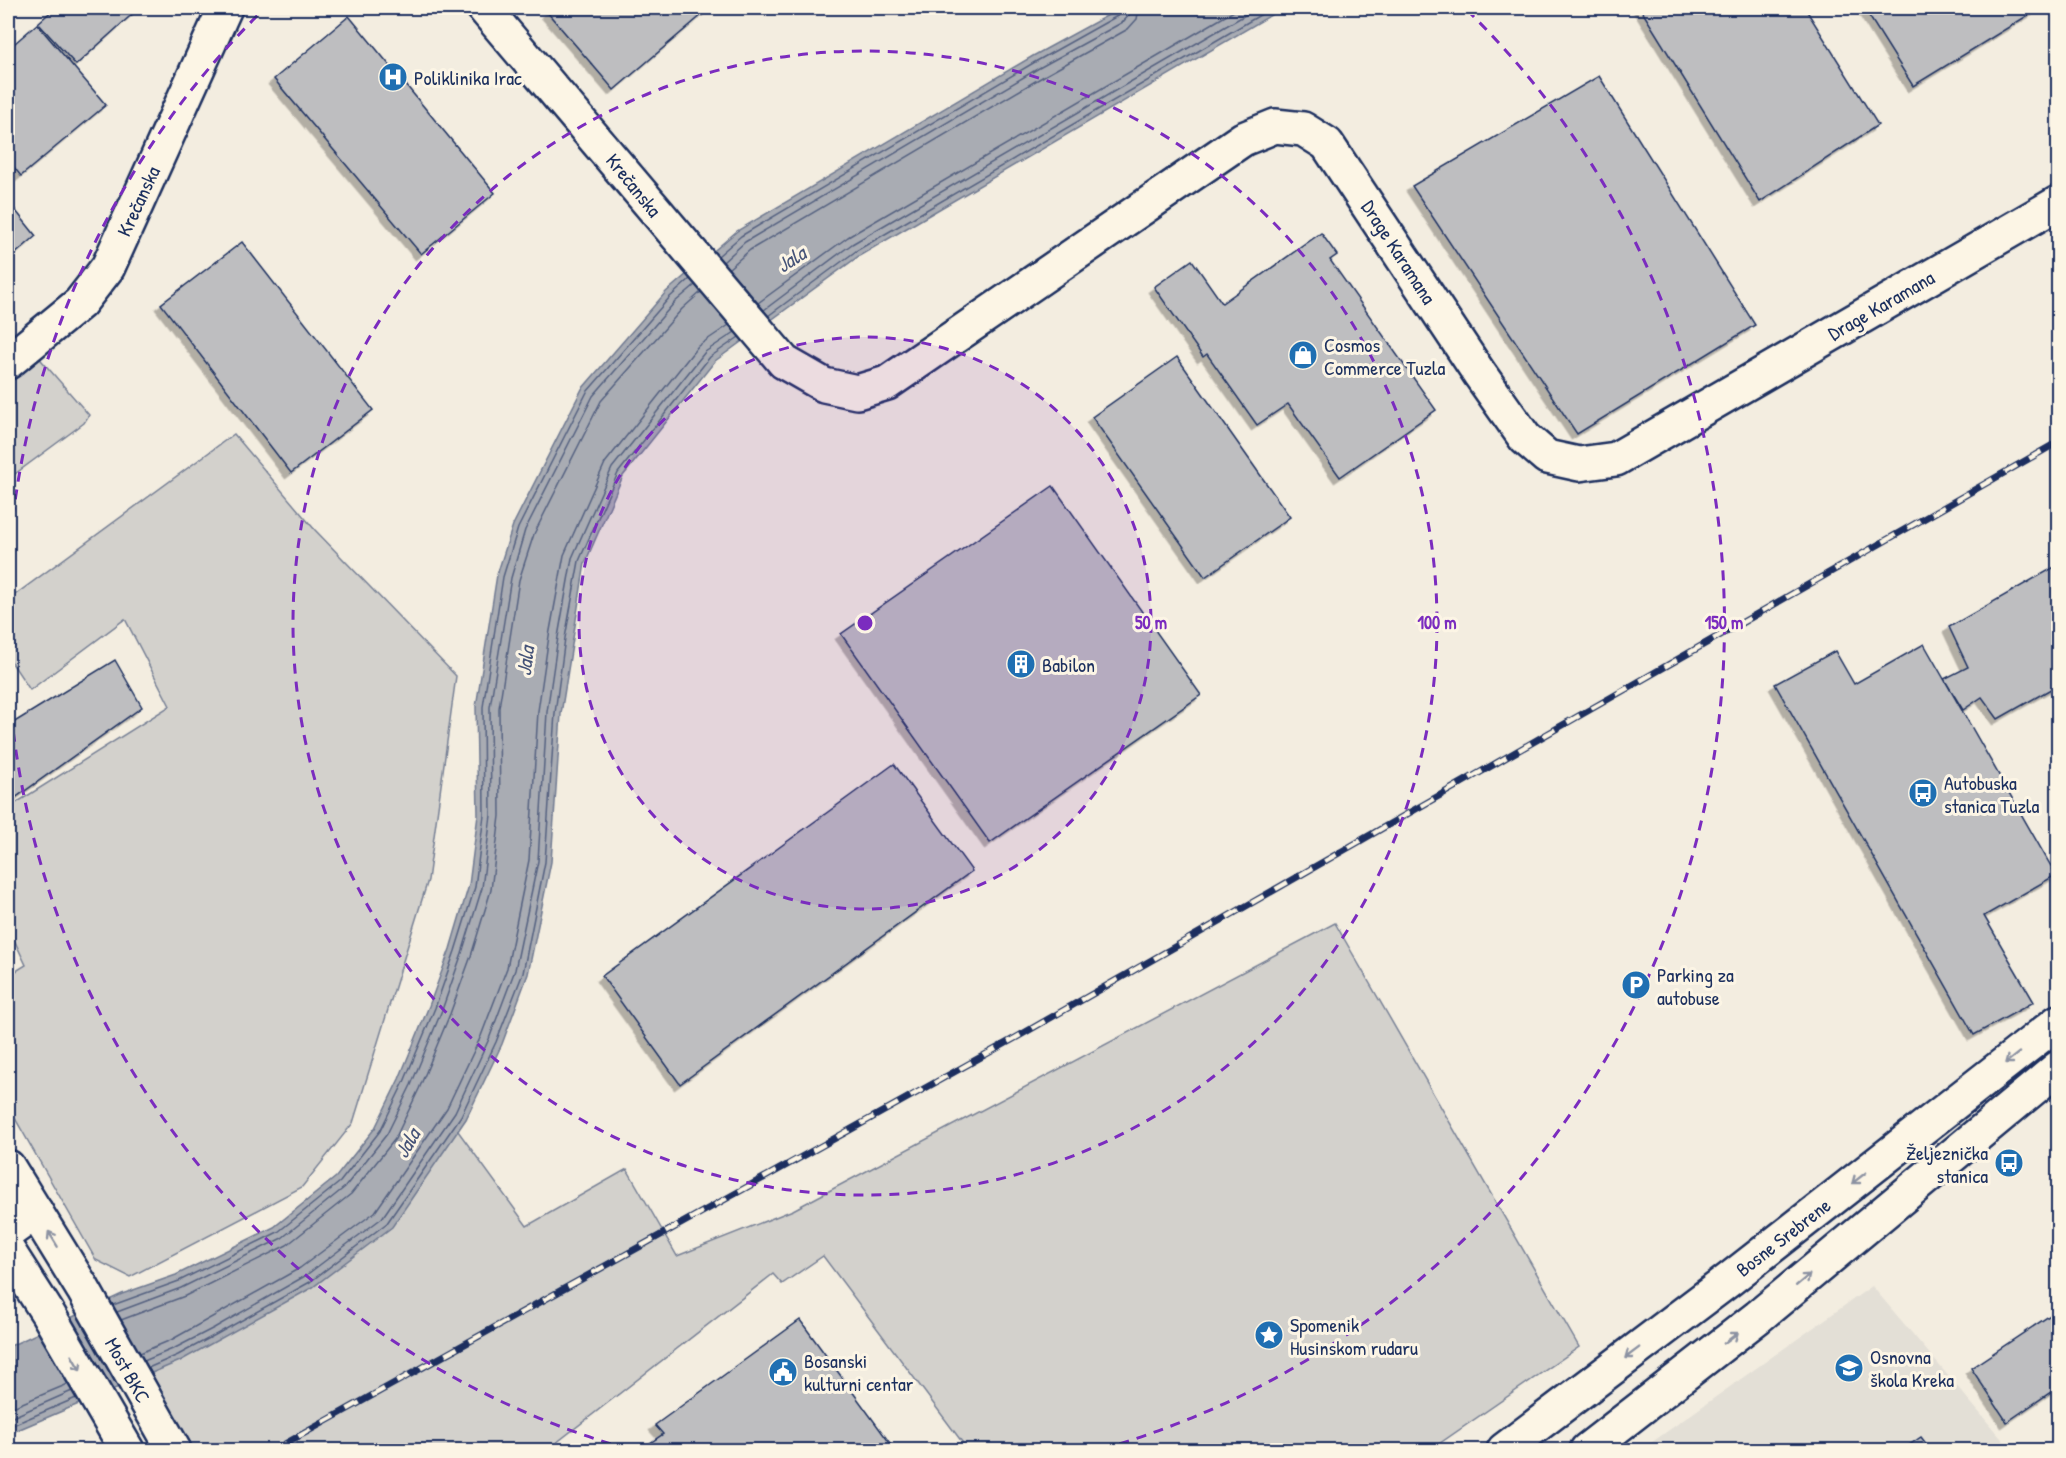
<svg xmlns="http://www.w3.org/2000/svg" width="2066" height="1458" font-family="'Patrick Hand',sans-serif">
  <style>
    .built { fill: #e3dfd6 }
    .green { fill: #d3d1cc; stroke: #778095; stroke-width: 1.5 }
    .water { fill: #a9acb3; stroke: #707a91; stroke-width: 1.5 }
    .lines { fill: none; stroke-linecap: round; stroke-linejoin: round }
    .shore { stroke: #546180; stroke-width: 1.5 }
    .building { fill: #bebec0; stroke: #1b2f5e; stroke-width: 1.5; filter: url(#shadow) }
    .minor-casing { stroke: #1b2f5e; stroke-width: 38 }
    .major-casing { stroke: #1b2f5e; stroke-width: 38 }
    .minor { stroke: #fcf5e5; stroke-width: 33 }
    .major { stroke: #fcf5e5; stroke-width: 33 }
    .rail-casing { stroke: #1b2f5e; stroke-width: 7 }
    .rail { stroke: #fcf5e5; stroke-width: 4.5; stroke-dasharray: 14; stroke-linecap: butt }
    .oneway { stroke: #8c92a2 }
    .ring { fill: none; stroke: #7b2cbf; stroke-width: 3; stroke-dasharray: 10 8 }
    .labels { text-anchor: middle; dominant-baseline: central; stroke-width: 6; stroke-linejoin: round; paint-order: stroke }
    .poi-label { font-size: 20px; fill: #1b2f5e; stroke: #fcf5e5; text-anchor: start }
    .street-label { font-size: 20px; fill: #1b2f5e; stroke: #fcf5e5 }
    .water-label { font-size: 21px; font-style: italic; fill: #465478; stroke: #fcf5e5 }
    .centre { fill: #7b2cbf; stroke: #fcf5e5; stroke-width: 3 }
    .ring-label { font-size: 18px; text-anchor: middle; font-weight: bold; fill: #7b2cbf; stroke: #fcf5e5; stroke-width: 6; stroke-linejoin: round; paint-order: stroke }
  </style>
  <defs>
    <filter id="shadow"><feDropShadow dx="-5.5" dy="5.5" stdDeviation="0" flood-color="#0004"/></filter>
  </defs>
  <rect width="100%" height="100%" fill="#f3ede0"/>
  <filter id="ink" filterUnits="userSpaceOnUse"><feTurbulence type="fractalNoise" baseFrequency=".0167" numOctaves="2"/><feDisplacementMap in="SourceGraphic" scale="12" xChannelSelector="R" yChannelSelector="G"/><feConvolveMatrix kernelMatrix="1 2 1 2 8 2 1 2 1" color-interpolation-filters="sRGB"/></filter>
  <g filter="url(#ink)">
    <polygon class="built" points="1872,1286 2011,1450 1641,1450"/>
    <g class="green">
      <polygon points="35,353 89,415 84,423 8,479 8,376"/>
      <polygon points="234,434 315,530 456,676 428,880 353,1123 302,1187 130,1277 96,1260 8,1106 8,976 26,965 8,927 8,808 170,706 125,619 30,690 8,657 8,600"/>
      <polygon points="1335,923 1579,1347 1430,1450 968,1450 823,1256 782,1284 773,1274 547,1450 174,1450 117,1350 298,1254 434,1098 527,1226 627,1169 677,1256 793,1210"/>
    </g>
    <polygon class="water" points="1121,8 1283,8 859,256 715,361 623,476 585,563 561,714 551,862 528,974 502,1044 466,1119 392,1227 313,1287 180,1361 8,1434 8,1347 122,1294 176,1275 274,1227 336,1177 375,1128 399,1079 429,1006 450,949 469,885 478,815 476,707 497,575 513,525 582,389 666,292 737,231 1033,56"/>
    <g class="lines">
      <g class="shore">
        <polyline points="718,256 741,236 1035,62 1119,15 1123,8"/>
        <polyline points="723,262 745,242 1039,68 1123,22 1129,15 1130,8"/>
        <polyline points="728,269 750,250 1044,76 1128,29 1137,19 1139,8"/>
        <polyline points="758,303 848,237 1239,8"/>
        <polyline points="764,310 852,244 1257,8"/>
        <polyline points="768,316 856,251 1272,8"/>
        <polyline points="113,1305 179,1281 278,1232 340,1182 380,1131 404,1082 435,1008 455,951 475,887 484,815 483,707 503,577 518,528 587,392 670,297 690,279"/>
        <polyline points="117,1312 181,1288 282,1238 345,1187 387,1134 411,1085 442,1010 462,953 482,888 491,815 490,707 511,578 525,530 593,396 675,302 695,285"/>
        <polyline points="121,1320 185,1296 287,1245 351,1194 395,1139 419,1089 450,1014 471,956 491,890 500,816 499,708 519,580 534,534 601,401 682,309 701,292"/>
        <polyline points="140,1353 171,1340 300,1268 375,1212 447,1108 481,1036 507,968 529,860 538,711 549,636 564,555 605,463 698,346 729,325"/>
        <polyline points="144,1361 175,1348 214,1328 305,1276 382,1218 455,1112 489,1039 515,970 538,861 547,712 558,637 572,558 612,468 705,352 735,332"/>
        <polyline points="148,1368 178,1355 217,1334 310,1282 387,1223 461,1116 496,1042 523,973 545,862 555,713 565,638 579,561 618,473 710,357 739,337"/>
        <polyline points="8,1409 68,1384"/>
        <polyline points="8,1419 72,1391"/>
        <polyline points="8,1427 76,1398"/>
      </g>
    </g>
    <g class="building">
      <polygon points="55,8 139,8 76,65 38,23"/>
      <polygon points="552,8 710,8 614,90 547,12"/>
      <polygon points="1640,8 1805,8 1878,125 1760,202"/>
      <polygon points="1864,8 2040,8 1913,86"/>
      <polygon points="349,16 495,193 421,254 274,79"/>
      <polygon points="37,24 106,105 21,176 8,160 8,49"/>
      <polygon points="1599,76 1755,325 1577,434 1412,186"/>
      <polygon points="8,201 36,236 8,260"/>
      <polygon points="1321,233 1337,255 1330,260 1436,410 1340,477 1288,404 1257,425 1207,354 1203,357 1154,287 1192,260 1222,303"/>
      <polygon points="242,242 373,410 291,473 161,304"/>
      <polygon points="1177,357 1290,517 1205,577 1092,417"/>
      <polygon points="1053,486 1201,695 990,843 841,634"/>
      <polygon points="2058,565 2058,685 1998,719 1982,697 1963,710 1944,679 1968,667 1949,627"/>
      <polygon points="1924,644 2056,875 1984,916 2034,1002 1974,1035 1775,684 1835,651 1854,684"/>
      <polygon points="115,660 142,707 8,803 8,726"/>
      <polygon points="894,764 972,871 680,1084 602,976"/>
      <polygon points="2058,1310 2058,1387 2007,1422 1971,1368"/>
      <polygon points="800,1320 895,1450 640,1450 663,1434 655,1425"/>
      <polygon points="1921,1437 1931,1450 1902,1450"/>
    </g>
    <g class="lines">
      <g class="minor-casing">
        <g id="minor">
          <polyline points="484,8 784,362 824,385 857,392 887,383 1243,139 1275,126 1303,129 1327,144 1479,373 1525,438 1547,457 1579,464 1616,459 2058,203"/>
          <polyline points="8,362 80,303 108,267 225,8"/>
          <polyline points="8,1232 36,1212"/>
        </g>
      </g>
      <g class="major-casing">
        <g id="major">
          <polyline points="8,1167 83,1289 174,1450"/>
          <polyline points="8,1251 47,1312 127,1450"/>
          <polyline points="1504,1450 1730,1279 2058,1022"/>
          <polyline points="1587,1450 1758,1317 2058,1068"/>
        </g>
      </g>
      <use href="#minor" class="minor"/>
      <use href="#major" class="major"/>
      <g class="rail-casing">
        <polyline id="rail" points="274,1450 1017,1037 2058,442"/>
      </g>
      <use href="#rail" class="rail"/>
    </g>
    <defs><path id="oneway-shaft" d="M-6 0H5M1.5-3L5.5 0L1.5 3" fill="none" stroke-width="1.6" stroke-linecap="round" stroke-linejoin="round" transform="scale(1.5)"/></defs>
    <g class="oneway">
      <use href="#oneway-shaft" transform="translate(2012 1058) rotate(142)"/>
      <use href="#oneway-shaft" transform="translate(1859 1178) rotate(142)"/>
      <use href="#oneway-shaft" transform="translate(53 1239) rotate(-121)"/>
      <use href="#oneway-shaft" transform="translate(1803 1280) rotate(-40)"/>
      <use href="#oneway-shaft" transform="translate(1731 1338) rotate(-37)"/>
      <use href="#oneway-shaft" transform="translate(1632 1353) rotate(143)"/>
      <use href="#oneway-shaft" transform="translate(76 1363) rotate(60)"/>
    </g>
  </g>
  <circle cx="865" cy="623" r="286" fill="#7b2cbf" fill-opacity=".12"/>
  <g class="ring">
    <circle cx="865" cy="623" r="286"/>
    <circle cx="865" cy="623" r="572"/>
    <path d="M628 1449A859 859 0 0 1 8 675M8 571A859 859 0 0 1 263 10M1467 10A859 859 0 0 1 1102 1449"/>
  </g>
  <defs>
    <g id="hospital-disc" transform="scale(1.5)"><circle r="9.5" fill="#1f6fb2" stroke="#fcf5e5"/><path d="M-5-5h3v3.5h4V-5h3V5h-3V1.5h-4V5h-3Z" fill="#fff"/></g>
    <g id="shop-disc" transform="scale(1.5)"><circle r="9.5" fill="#1f6fb2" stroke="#fcf5e5"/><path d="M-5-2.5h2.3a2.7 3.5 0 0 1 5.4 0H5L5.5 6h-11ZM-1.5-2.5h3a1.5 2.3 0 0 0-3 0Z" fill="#fff"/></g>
    <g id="building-disc" transform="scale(1.5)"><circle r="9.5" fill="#1f6fb2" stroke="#fcf5e5"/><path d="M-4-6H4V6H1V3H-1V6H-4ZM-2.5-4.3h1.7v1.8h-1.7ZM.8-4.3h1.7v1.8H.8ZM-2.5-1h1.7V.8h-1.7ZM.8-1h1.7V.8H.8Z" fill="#fff"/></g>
    <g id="bus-disc" transform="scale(1.5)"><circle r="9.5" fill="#1f6fb2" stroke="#fcf5e5"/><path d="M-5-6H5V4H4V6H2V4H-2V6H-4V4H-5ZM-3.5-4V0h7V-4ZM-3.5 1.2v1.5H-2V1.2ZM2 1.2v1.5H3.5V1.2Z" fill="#fff"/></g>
    <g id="parking-disc" transform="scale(1.5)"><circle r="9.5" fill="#1f6fb2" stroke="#fcf5e5"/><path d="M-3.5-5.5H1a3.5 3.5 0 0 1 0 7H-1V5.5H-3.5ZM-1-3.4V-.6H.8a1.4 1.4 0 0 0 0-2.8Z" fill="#fff"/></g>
    <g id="sight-disc" transform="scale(1.5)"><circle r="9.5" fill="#1f6fb2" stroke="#fcf5e5"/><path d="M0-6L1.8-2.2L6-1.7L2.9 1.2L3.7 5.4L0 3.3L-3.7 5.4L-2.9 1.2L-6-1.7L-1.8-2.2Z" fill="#fff"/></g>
    <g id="school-disc" transform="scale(1.5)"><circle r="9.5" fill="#1f6fb2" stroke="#fcf5e5"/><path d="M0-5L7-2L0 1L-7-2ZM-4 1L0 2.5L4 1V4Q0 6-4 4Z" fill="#fff"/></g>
    <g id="civic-disc" transform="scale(1.5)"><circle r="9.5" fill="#1f6fb2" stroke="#fcf5e5"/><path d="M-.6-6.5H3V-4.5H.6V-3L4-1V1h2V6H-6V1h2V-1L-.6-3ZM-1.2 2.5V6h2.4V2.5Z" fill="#fff"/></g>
  </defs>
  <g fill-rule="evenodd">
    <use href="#hospital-disc" x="393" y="77"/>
    <use href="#shop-disc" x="1303" y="355"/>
    <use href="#building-disc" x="1021" y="664"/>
    <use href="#bus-disc" x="1923" y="793"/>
    <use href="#parking-disc" x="1636" y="985"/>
    <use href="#bus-disc" x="2009" y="1163"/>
    <use href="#sight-disc" x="1269" y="1335"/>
    <use href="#school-disc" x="1849" y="1368"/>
    <use href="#civic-disc" x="783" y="1372"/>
  </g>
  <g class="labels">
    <g class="poi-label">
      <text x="414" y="77">Poliklinika Irac</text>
      <text x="1324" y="344">Cosmos<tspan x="1324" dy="23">Commerce Tuzla</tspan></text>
      <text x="1042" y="664">Babilon</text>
      <text x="1944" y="782">Autobuska<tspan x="1944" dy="23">stanica Tuzla</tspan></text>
      <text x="1657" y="974">Parking za<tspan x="1657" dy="23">autobuse</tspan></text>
      <text x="1988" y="1152" text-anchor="end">Željeznička<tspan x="1988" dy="23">stanica</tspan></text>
      <text x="1290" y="1324">Spomenik<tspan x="1290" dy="23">Husinskom rudaru</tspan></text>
      <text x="1870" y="1356">Osnovna<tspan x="1870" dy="23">škola Kreka</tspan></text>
      <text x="804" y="1360">Bosanski<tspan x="804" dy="23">kulturni centar</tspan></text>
    </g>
    <g class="street-label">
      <text transform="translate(634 185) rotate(51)">Krečanska</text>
      <text transform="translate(138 201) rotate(-65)">Krečanska</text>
      <text transform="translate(1399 252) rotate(57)">Drage Karamana</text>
      <text transform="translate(1881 305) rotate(-30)">Drage Karamana</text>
      <text transform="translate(1783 1237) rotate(-38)">Bosne Srebrene</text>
      <text transform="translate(128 1370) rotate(61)">Most BKC</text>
    </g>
    <g class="water-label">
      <text transform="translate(791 259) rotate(-33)">Jala</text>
      <text transform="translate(525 661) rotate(-83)">Jala</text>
      <text transform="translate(407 1143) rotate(-60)">Jala</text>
    </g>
  </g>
  <circle cx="865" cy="623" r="9" class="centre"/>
  <g class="ring-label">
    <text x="1151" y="629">50 m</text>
    <text x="1437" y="629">100 m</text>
    <text x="1724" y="629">150 m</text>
  </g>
  <rect width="2066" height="1458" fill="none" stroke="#fcf5e5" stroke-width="30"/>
  <rect x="15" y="15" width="2036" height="1428" fill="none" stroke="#1b2f5e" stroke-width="2" filter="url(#ink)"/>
</svg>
